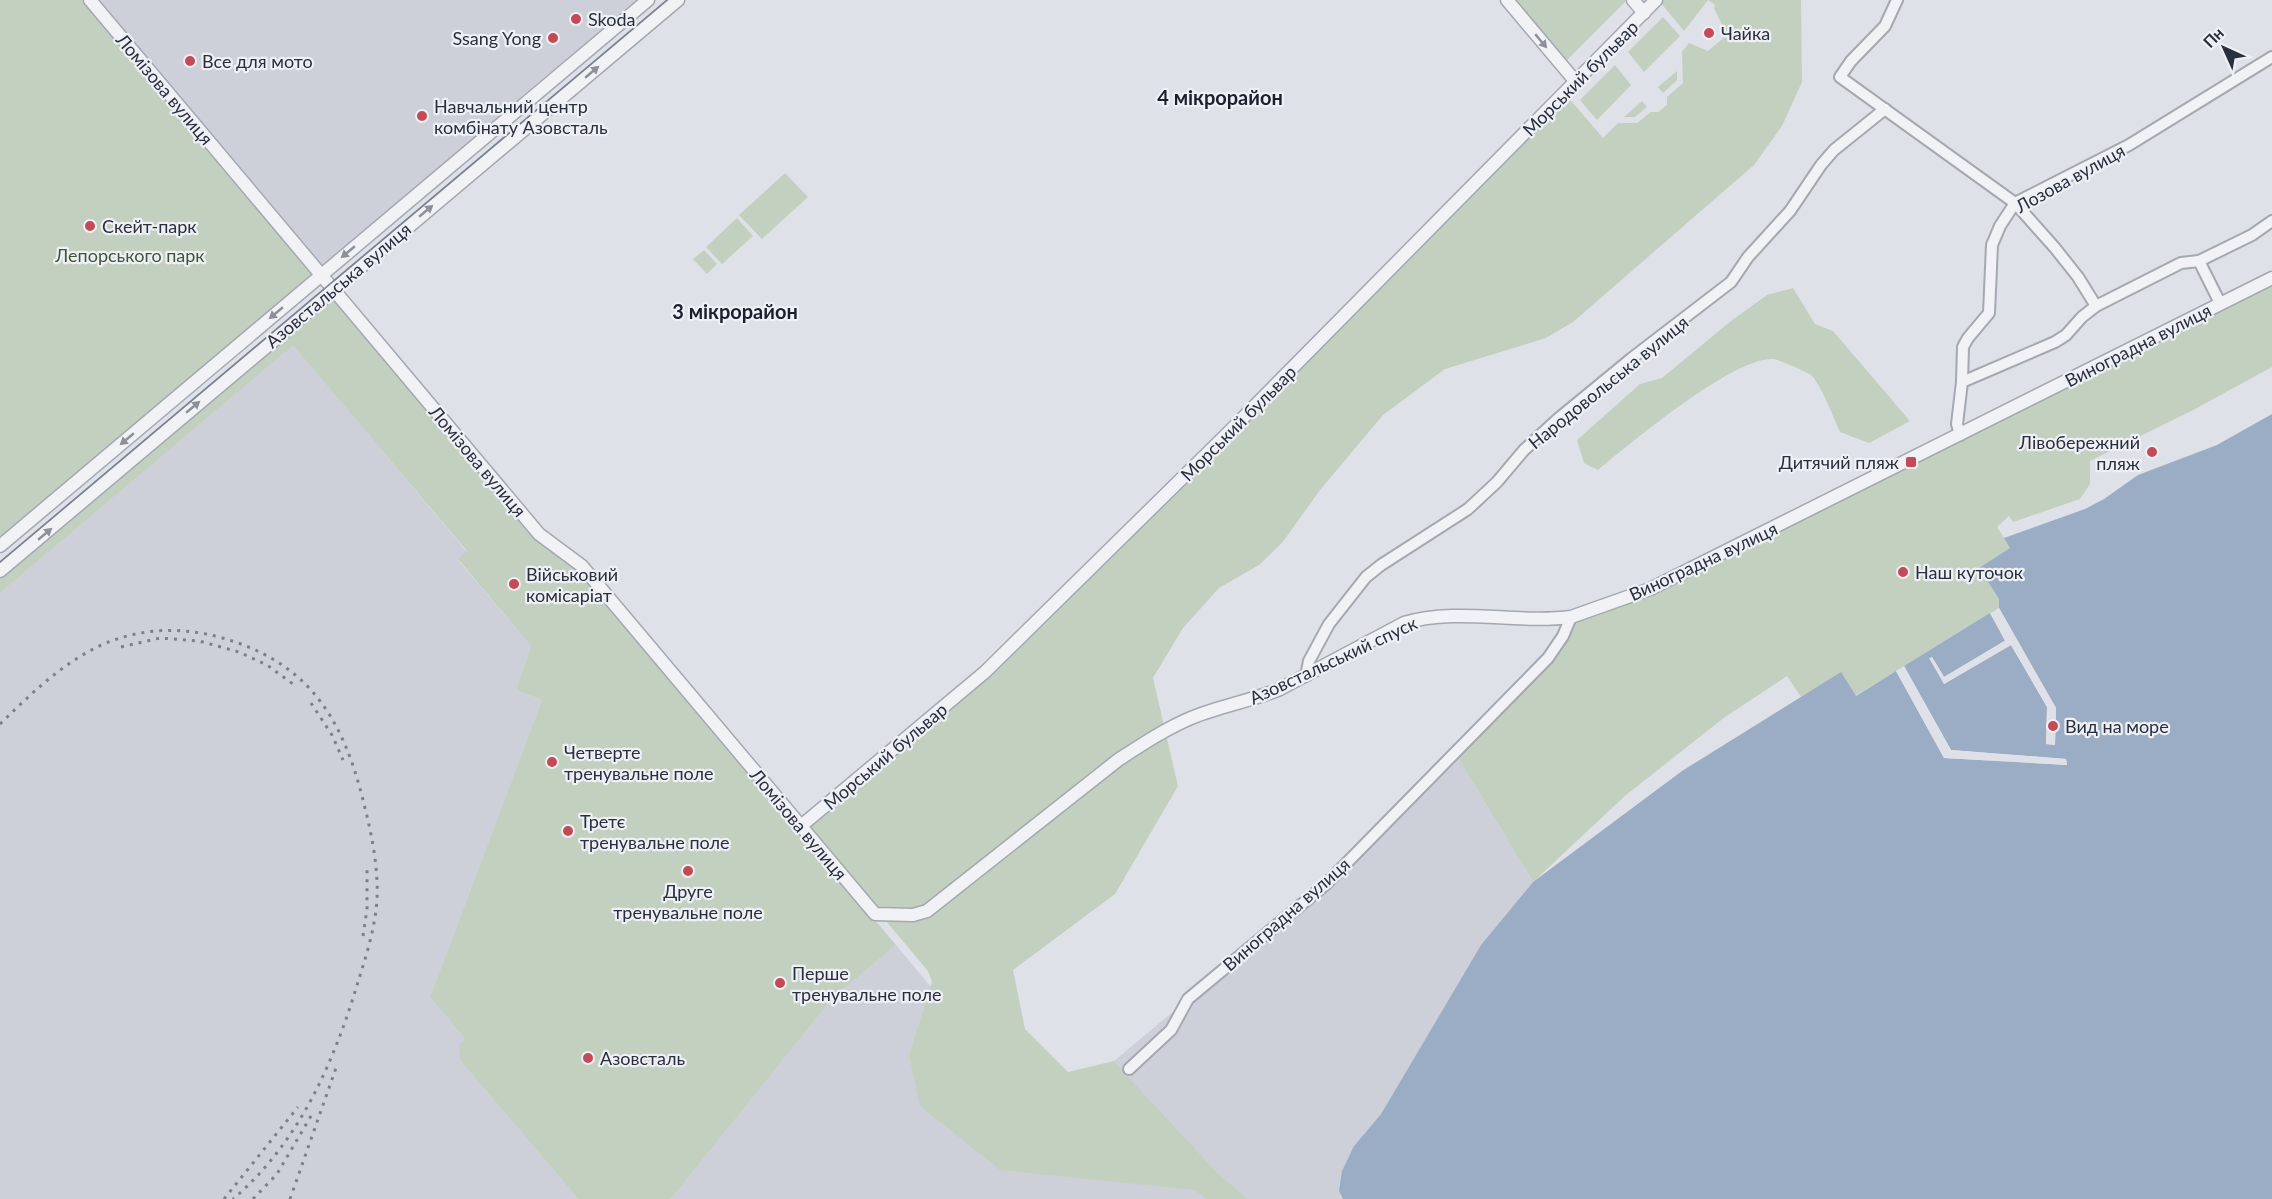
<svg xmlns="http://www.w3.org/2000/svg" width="2272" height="1199" font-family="Lato,sans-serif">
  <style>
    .built { fill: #cdd0d9 }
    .green { fill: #c3d0c0 }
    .water { fill: #9badc5 }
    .pier { fill: #dee1e7 }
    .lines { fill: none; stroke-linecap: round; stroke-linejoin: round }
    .minor-casing { stroke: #a4a8b1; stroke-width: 14 }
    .tertiary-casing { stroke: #a4a8b1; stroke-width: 15 }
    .minor { stroke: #f1f2f5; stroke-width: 10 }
    .tertiary { stroke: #f1f2f5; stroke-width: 12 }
    .tram { stroke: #79808f; stroke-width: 1.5 }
    .rail { stroke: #79808f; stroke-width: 3; stroke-dasharray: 3 6; stroke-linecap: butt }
    .oneway { fill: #8c9099 }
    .poi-dot { fill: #c54a57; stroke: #eef0f5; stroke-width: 2 }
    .labels { text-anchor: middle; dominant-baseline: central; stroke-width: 4.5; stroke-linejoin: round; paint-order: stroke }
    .poi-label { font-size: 18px; fill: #282f3d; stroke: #eef0f5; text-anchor: start }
    .street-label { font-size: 18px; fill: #282f3d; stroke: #eef0f5 }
    .park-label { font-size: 18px; fill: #3b5737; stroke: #eef0f5 }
    .neighbourhood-label { font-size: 20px; font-weight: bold; fill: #1b202d; stroke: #eef0f5 }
  </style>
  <rect width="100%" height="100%" fill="#dee1e7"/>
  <g class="built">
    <polygon points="95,0 639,0 320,268"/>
    <polygon points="293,344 467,552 458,560 531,646 516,690 542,700 430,997 465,1039 460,1060 578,1199 0,1199 0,593"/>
    <polygon points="1454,751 1533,882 1481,945 1381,1114 1354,1146 1339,1191 1343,1199 1248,1199 1216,1171 1114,1061 1326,884"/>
    <polygon points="896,945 931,987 909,1055 1196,1190 1206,1199 671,1199 832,999"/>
  </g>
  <g class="green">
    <polygon points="0,0 85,0 315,273 0,540"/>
    <polygon points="1515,0 1625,0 1626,1 1566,61"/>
    <polygon points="1662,0 1801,0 1802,82 1782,126 1754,165 1573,322 1546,338 1445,369 1383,415 1320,490 1282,543 1259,565 1219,588 1183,628 1153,678 1178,786 1115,894 1013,970 1025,1029 1068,1072 1114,1061 1216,1171 1248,1199 1206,1199 1195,1190 1000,1170 920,1106 909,1055 932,982 928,971 807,827 990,675 1567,96 1603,138 1618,123 1637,123 1651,112 1658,112 1667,105 1667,97 1683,83 1682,52 1689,43 1708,51 1727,35 1714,8 1715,5 1708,0 1684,31 1660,2"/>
    <polygon points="1663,17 1680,36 1644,72 1628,52"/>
    <polygon points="1615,65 1631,85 1597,120 1580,100"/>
    <polygon points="1677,71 1677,80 1663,93 1658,87"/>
    <polygon points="1642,101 1647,107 1635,117 1624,117"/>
    <polygon points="785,173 808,197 762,239 739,215"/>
    <polygon points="737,218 753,236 722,264 706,247"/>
    <polygon points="704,250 717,264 707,274 693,259"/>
    <polygon points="2272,278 2272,367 2195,409 2090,461 2090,484 2080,499 2013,522 2009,516 1997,527 2011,548 1979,568 1999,599 1999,608 1855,696 1841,673 1801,697 1787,676 1725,717 1626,795 1533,882 1454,751 1548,658 1571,617 1632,596"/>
    <path d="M 1793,288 L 1815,324 L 1833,331 L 1910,421 L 1869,443 L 1840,432 C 1834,419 1821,384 1811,375 C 1807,372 1778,359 1773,359 C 1733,357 1631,443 1598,470 L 1584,463 L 1577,440 L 1640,384 L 1662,378 L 1731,321 L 1767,295 Z"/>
    <polygon points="333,296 581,572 896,945 832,999 671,1199 578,1199 460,1060 459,1045 465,1039 430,997 542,700 516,690 531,646 458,559 467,551 293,345 0,593 0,579"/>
  </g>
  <polygon class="water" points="2272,414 2272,1199 1343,1199 1339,1191 1342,1171 1354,1146 1381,1114 1481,945 1533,882 1682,771 1841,672 1856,696 1896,671 1944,758 2067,765 2066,759 1951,750 1904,666 1990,613 2006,640 1944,677 1932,657 1944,684 2011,645 2047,707 2046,744 2055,745 2056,708 1999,608 1999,599 1979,568 2010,548 2004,538 2085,509 2104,499 2138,475 2217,445"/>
  <g class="pier">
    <polygon points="1999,608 2056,708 2055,745 2046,744 2047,707 2011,645 1944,684 1929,658 1932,657 1944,677 2005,641 1990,613 1993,612 2009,639 2008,642 1945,680 2012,642 2049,706 2049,741 2052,742 2053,709 1996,610"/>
    <polygon points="1904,666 1951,750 2066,759 2067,765 1944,758 1896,671 1899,670 1946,755 2056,762 1949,753 1901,668"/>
  </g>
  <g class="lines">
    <g class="minor-casing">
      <g id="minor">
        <polyline points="1897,0 1885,26 1851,61 1840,77 2015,203 2055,248 2078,277 2096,306"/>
        <polyline points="2199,261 2220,303"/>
        <polyline points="1962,382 2055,342 2066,335 2082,317 2096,306 2181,263 2199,261 2252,235 2272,221"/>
        <polyline points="1960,435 1957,424 1962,382 1963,347 1968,338 1989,313 1992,245 2000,226 2015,203 2129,145 2272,57"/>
        <polyline points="1306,676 1309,661 1329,624 1366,577 1381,565 1468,509 1497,482 1524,450 1559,418 1632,358 1731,282 1748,257 1790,211 1821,165 1834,150 1885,109"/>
        <polyline points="1129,1069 1171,1030 1188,999 1326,884 1548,658 1563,636 1571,617"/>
      </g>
    </g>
    <g class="tertiary-casing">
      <g id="tertiary">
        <path d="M 90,0 L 539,534 L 582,566 L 875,914 L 913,915 L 927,911 L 1118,760 C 1141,745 1165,729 1191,718 C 1220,706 1251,701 1280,689 L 1404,623 C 1458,607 1515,624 1571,617 L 1650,589 L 2272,278"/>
        <polyline points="1507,0 1576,82"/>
        <polyline points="1633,0 1644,13"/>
        <polyline points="0,546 648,0"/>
        <polyline points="0,571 678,0"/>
        <polyline points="801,826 985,672 1229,432 1656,0"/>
      </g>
    </g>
    <use href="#minor" class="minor"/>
    <use href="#tertiary" class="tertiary"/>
    <polyline class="tram" points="0,562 667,0"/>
    <g class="rail">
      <polyline points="121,647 160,638 199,641 239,652 267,665 297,687"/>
      <polyline points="311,703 332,735 343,760"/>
      <path d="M 0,724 C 32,693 64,661 106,643 C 143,628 181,627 219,637 C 307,661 342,716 363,800 C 370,827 376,855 377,882 C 379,916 368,950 358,982 C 334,1062 299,1143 233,1199"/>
      <polyline points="363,936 367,909 367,865"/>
      <polyline points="224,1199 298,1107"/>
      <polyline points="253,1199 277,1174 311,1116"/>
      <polyline points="290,1199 336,1068"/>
    </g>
  </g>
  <defs><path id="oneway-solid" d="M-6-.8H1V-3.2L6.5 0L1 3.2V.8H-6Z" transform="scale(1.5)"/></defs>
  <g class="oneway">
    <use href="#oneway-solid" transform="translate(1541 41) rotate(50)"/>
    <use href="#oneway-solid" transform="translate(592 72) rotate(-40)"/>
    <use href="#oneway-solid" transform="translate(426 211) rotate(-40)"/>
    <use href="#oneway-solid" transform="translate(348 252) rotate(140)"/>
    <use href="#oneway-solid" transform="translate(276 313) rotate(140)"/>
    <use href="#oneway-solid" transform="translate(193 407) rotate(-40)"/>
    <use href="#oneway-solid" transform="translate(127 439) rotate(140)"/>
    <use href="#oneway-solid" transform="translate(45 534) rotate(-40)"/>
  </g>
  <g class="poi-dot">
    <circle cx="576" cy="19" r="6"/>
    <circle cx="1709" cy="33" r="6"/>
    <circle cx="553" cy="38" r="6"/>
    <circle cx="190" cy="61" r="6"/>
    <circle cx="422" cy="116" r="6"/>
    <circle cx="90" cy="226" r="6"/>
    <circle cx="2152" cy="452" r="6"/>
    <rect x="1905" y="456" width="12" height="12" rx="3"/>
    <circle cx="1903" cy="572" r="6"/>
    <circle cx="514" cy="584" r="6"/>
    <circle cx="2053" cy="726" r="6"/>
    <circle cx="552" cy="762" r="6"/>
    <circle cx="568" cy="831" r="6"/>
    <circle cx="688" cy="871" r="6"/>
    <circle cx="780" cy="983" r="6"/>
    <circle cx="588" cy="1058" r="6"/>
  </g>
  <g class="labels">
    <g class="poi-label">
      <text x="588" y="19">Skoda</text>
      <text x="1721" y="33">Чайка</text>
      <text x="541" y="38" text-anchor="end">Ssang Yong</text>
      <text x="202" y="61">Все для мото</text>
      <text x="434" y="106">Навчальний центр<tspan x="434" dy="21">комбінату Азовсталь</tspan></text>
      <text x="102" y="226">Скейт-парк</text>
      <text x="2140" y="442" text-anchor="end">Лівобережний<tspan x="2140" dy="21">пляж</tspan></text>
      <text x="1899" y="462" text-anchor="end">Дитячий пляж</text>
      <text x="1915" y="572">Наш куточок</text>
      <text x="526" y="574">Військовий<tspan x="526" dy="21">комісаріат</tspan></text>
      <text x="2065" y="726">Вид на море</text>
      <text x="564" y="752">Четверте<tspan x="564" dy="21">тренувальне поле</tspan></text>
      <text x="580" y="821">Третє<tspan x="580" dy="21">тренувальне поле</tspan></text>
      <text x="688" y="891" text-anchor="middle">Друге<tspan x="688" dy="21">тренувальне поле</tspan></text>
      <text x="792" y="973">Перше<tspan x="792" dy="21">тренувальне поле</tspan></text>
      <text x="600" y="1058">Азовсталь</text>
    </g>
    <g class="street-label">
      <text transform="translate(1580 78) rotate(-45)">Морський бульвар</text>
      <text transform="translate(165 89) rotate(50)">Ломізова вулиця</text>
      <text transform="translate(2070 178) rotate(-29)">Лозова вулиця</text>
      <text transform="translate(338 285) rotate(-40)">Азовстальська вулиця</text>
      <text transform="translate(2138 345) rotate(-27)">Виноградна вулиця</text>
      <text transform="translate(1608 382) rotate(-39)">Народовольська вулиця</text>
      <text transform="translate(1238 423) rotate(-45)">Морський бульвар</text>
      <text transform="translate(478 461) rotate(50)">Ломізова вулиця</text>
      <text transform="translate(1703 561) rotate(-25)">Виноградна вулиця</text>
      <text transform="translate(1333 660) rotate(-25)">Азовстальський спуск</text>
      <text transform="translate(885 756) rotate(-40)">Морський бульвар</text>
      <text transform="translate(799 824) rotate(50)">Ломізова вулиця</text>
      <text transform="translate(1286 914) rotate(-41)">Виноградна вулиця</text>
    </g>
    <g class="park-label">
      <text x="130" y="255">Лепорського парк</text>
    </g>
    <g class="neighbourhood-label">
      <text x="1220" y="97">4 мікрорайон</text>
      <text x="735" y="311">3 мікрорайон</text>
    </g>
  </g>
  <g transform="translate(2224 48) rotate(315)" stroke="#eef0f5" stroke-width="4.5" paint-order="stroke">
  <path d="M0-4.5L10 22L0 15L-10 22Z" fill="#282f3d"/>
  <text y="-9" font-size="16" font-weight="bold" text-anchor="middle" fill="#282f3d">Пн</text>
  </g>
</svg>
